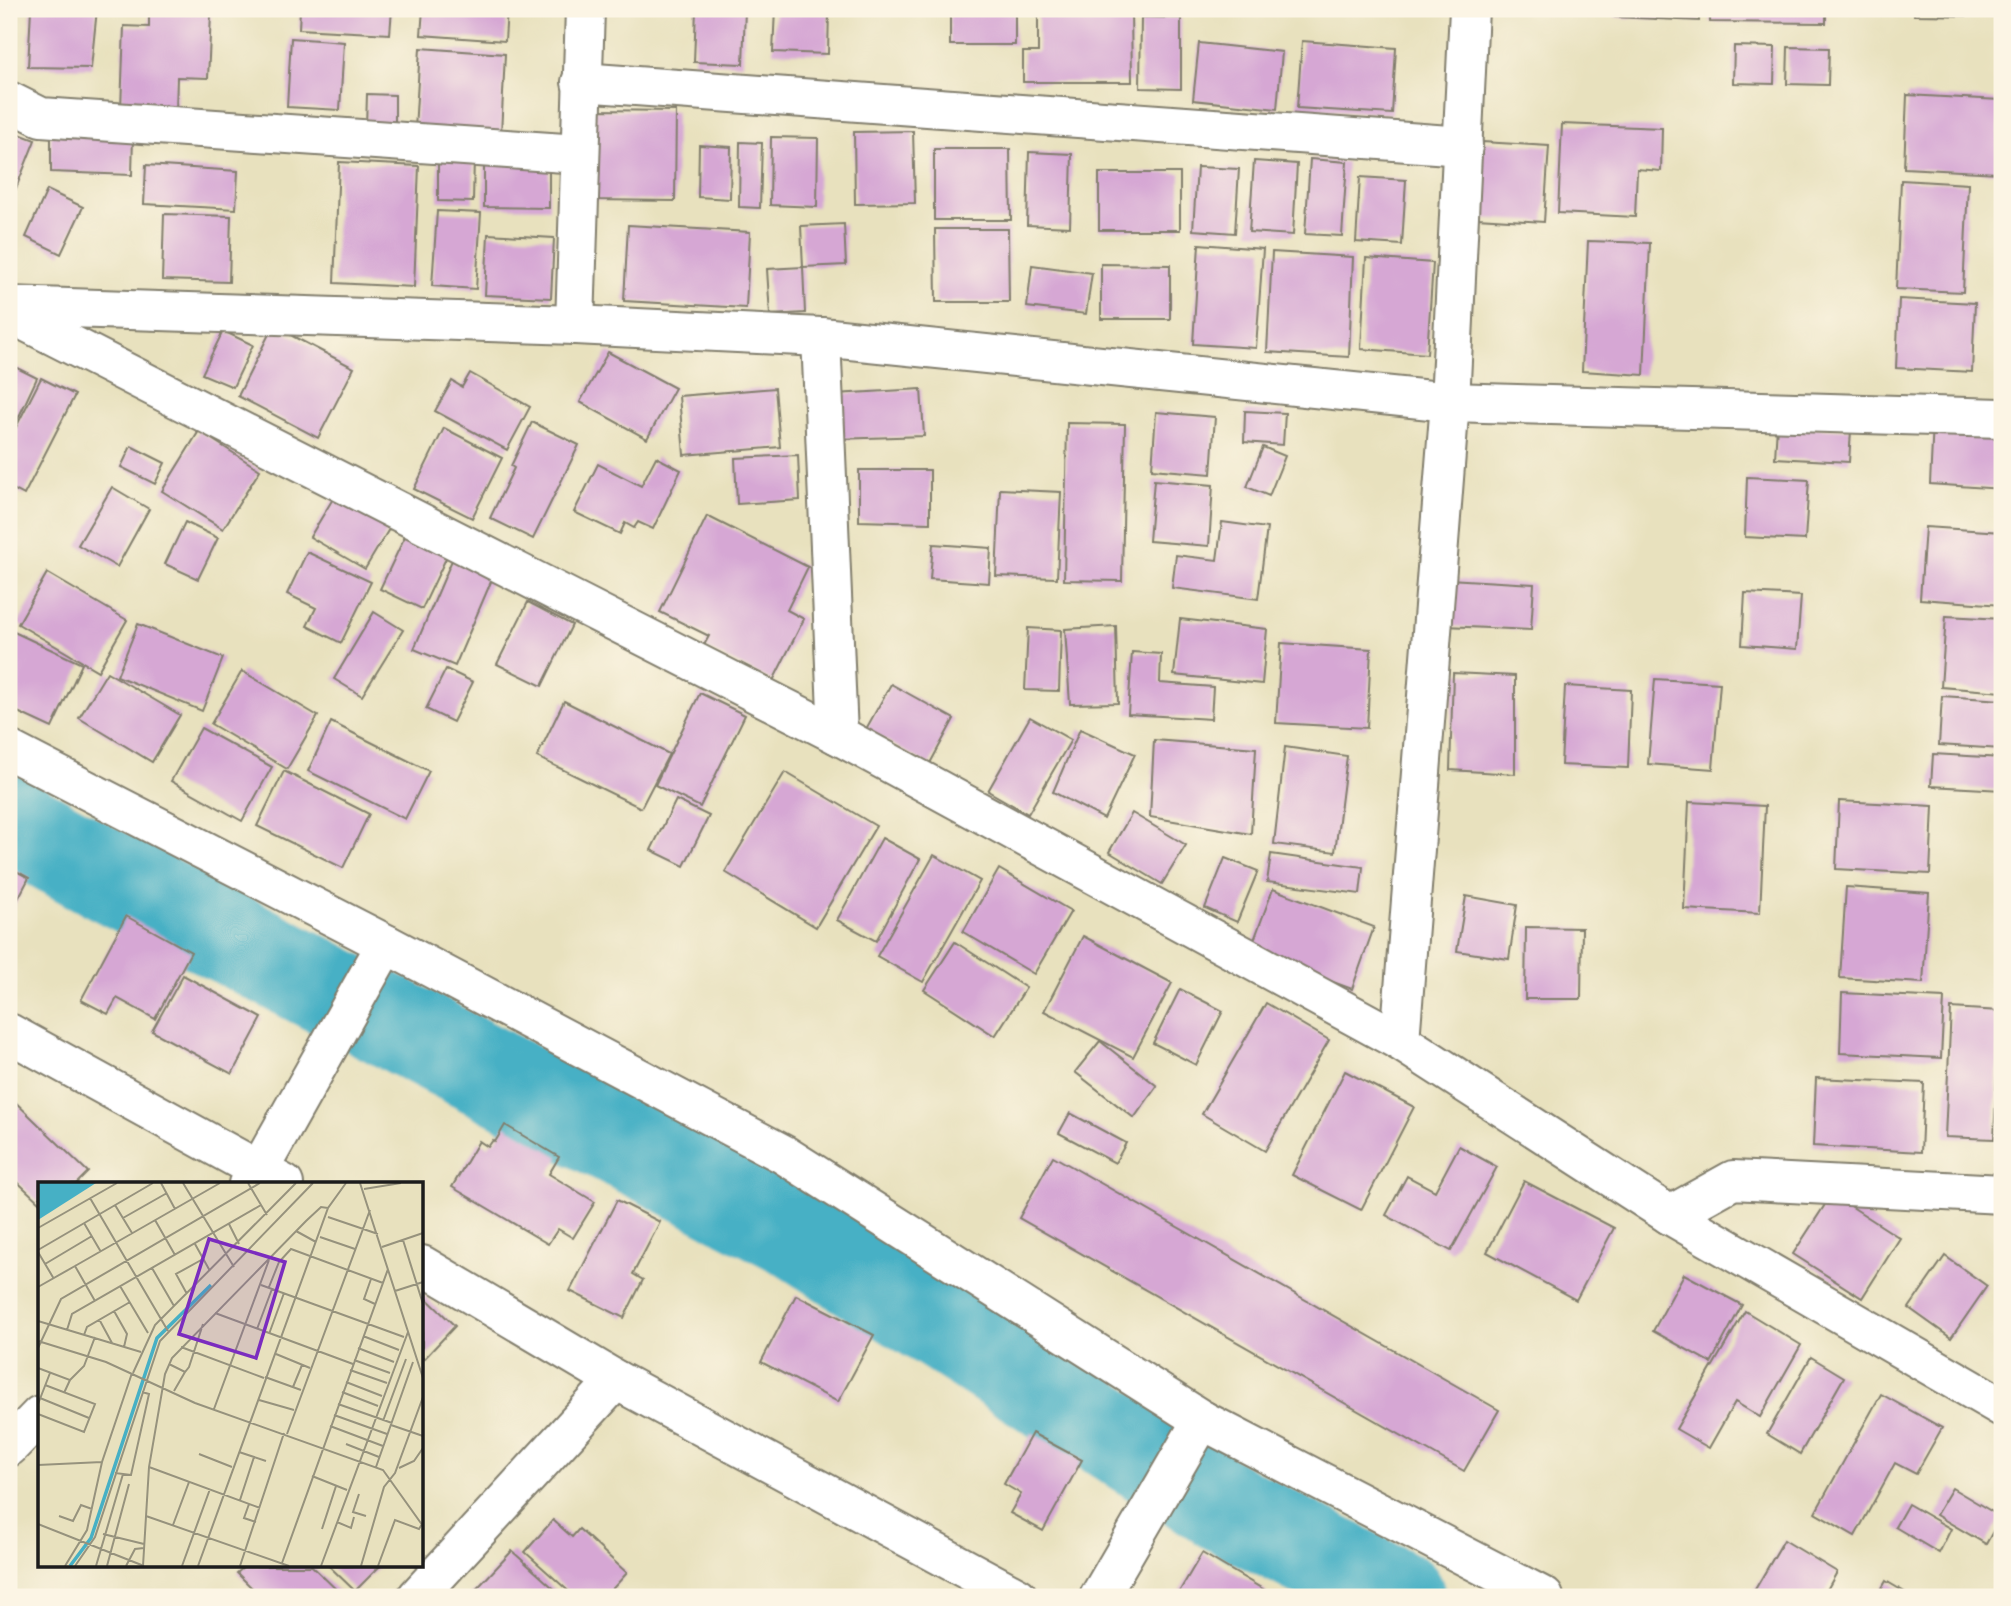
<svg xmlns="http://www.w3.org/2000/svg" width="2011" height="1606" font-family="'IM FELL French Canon',serif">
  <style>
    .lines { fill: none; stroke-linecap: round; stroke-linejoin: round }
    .river { stroke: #46b0c5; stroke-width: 93 }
    .building { fill: #d6a7d4 }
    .minor-casing { stroke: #827e6d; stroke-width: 42 }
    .minor { stroke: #fff; stroke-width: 38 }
    .inset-river { fill: none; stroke: #46b0c5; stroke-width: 3.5 }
    .inset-road { fill: none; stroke: #96927d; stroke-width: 2 }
    .view { fill: #7b2cbf; fill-opacity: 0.15; stroke: #7b2cbf; stroke-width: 3.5 }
    .inset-edge { fill: none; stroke: #1c1c1c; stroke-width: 3.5 }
  </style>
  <rect width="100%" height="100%" fill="#fcf5e5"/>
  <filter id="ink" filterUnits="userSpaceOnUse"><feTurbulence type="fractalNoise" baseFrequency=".0143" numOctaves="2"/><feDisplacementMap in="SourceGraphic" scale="14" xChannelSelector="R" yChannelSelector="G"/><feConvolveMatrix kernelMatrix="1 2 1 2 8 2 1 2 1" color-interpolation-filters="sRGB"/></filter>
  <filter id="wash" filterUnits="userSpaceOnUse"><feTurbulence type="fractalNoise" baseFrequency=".00686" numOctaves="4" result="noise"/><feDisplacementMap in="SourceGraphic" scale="28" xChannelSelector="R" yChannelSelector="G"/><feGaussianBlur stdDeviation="1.57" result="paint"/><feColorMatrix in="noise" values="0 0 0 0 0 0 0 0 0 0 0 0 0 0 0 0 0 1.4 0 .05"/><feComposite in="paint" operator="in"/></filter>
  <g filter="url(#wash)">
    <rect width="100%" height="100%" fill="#e8e1be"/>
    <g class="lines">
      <polyline class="river" points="9,821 90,866 796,1232 1226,1507 1399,1597"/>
    </g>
    <g id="blocks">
      <g class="building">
        <polygon points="31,9 97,9 91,68 28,67"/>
        <polygon points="300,9 392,9 390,34 299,29"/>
        <polygon points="423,9 507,9 505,41 421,35"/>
        <polygon points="696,9 745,9 743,64 694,62"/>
        <polygon points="775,9 829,9 828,54 773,52"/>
        <rect x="950" y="9" width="65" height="36"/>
        <polygon points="1038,9 1131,9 1132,82 1023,82 1023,52 1038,52"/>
        <polygon points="1615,9 1699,9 1699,21 1615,17"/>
        <polygon points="1710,9 1826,9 1826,23 1710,22"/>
        <polygon points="1914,9 1989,9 1989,16 1914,15"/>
        <polygon points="149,12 211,14 208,78 177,77 176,112 121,109 124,26 149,27"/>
        <polygon points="1141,17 1181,18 1181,89 1140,88"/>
        <polygon points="291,38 344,42 340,110 287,107"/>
        <polygon points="1302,41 1396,48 1392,114 1297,108"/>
        <polygon points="1199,43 1282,52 1277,109 1193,100"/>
        <polygon points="1734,46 1775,47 1774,84 1733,83"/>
        <polygon points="1788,47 1829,48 1828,85 1787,84"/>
        <polygon points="420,48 505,54 501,134 415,129"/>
        <polygon points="367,94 395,95 395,127 366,127"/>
        <polygon points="1907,95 2000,100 1998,173 1904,168"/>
        <polygon points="594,110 676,111 675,201 592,200"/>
        <polygon points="1562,124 1662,128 1661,171 1637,169 1635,217 1558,213"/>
        <polygon points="9,130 35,140 9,206"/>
        <polygon points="913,131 915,203 855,204 854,132"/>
        <polygon points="51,133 133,135 132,175 51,172"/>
        <polygon points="771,137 818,138 817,207 770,205"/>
        <polygon points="740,142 762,143 760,208 739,207"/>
        <polygon points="1482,142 1549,146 1544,222 1477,218"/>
        <polygon points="699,145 731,147 730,199 698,197"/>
        <polygon points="934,149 1010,149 1011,220 934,220"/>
        <polygon points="1029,152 1072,154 1070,227 1027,225"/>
        <polygon points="438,156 474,156 473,202 438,201"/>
        <polygon points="1310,159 1347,162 1342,236 1305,234"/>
        <polygon points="484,161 549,162 549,208 484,207"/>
        <polygon points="1254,161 1297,164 1293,235 1249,232"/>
        <polygon points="339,162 419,166 414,287 334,283"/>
        <polygon points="146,165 238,171 236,209 144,204"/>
        <polygon points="1197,167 1239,169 1235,233 1193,230"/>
        <rect x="1099" y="173" width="81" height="57"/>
        <polygon points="1360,177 1406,180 1402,245 1356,242"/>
        <polygon points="1901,180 1968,184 1963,292 1896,289"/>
        <polygon points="47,190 83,207 61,254 26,237"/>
        <polygon points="437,211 481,213 476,289 432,286"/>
        <polygon points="164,214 231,216 229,282 162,280"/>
        <polygon points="844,224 846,265 803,267 801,226"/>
        <polygon points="628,225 750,232 746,308 624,301"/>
        <polygon points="935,229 1008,229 1009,302 936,302"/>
        <polygon points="488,234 554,238 551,298 485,295"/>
        <polygon points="1588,241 1650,243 1644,375 1582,371"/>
        <polygon points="1199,244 1263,249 1256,348 1193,344"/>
        <polygon points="1272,252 1353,257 1349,357 1267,352"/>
        <polygon points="1366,258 1433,263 1427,354 1361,349"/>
        <polygon points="1101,264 1170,265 1170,319 1101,319"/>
        <polygon points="1032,265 1092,273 1086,314 1027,307"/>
        <polygon points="803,267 805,313 770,315 767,269"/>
        <polygon points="1899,299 1975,303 1972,372 1896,368"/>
        <polygon points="273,326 354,368 318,438 238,396"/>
        <polygon points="223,331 253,345 233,387 202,374"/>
        <polygon points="608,352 675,388 647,439 580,402"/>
        <polygon points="9,364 37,378 9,438"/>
        <polygon points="470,373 530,407 507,450 435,411 452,381 462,387"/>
        <polygon points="41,378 75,395 24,495 9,487 9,441"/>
        <polygon points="775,388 780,447 684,455 679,396"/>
        <polygon points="921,389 924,436 838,439 835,394"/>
        <polygon points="1245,411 1285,413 1283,445 1244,442"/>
        <polygon points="1156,412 1215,417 1211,474 1152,469"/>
        <polygon points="532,422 579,445 533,539 490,518 514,468 511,466"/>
        <polygon points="1933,422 2002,427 2002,489 1930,484"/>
        <polygon points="1067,423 1125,424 1122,581 1064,580"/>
        <polygon points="1777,425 1851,430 1849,462 1775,458"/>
        <polygon points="444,428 502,458 472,518 414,489"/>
        <polygon points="199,431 260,470 223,529 162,491"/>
        <polygon points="131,446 165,463 155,484 121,467"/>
        <polygon points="1263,447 1285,456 1269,496 1247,487"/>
        <polygon points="798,455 800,500 737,504 735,458"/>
        <polygon points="656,457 681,470 653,529 638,522 634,528 625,523 620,534 574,512 598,464 641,486"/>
        <polygon points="859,470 930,470 930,523 859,521"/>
        <polygon points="1747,477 1809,480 1805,540 1745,537"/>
        <polygon points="1154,480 1213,485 1209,546 1149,541"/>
        <polygon points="112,487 149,509 117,567 78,545"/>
        <polygon points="1000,489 1061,492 1057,578 996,576"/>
        <polygon points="334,497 389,529 365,569 310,537"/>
        <polygon points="707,516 808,567 787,610 804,619 773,681 703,647 709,636 660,612"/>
        <polygon points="185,522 218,538 198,579 165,564"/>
        <polygon points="1222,522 1267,528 1258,599 1172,588 1176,555 1217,560"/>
        <polygon points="1925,527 2002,532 2002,605 1920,599"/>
        <polygon points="406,534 448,554 422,609 380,589"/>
        <polygon points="933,544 991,548 989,583 930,579"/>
        <polygon points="307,552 371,582 341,643 307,626 316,608 287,594"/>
        <polygon points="452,560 493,577 455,666 414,649"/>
        <polygon points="47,573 127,620 98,671 18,624"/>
        <polygon points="1448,579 1534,584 1531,630 1446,626"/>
        <polygon points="1745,593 1801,596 1797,649 1742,645"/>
        <polygon points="528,602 572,625 542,686 497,664"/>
        <polygon points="374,612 403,630 362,696 334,679"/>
        <polygon points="1946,616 2002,619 2002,692 1941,687"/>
        <polygon points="1180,619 1267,629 1262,684 1174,675"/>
        <polygon points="138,624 223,658 202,711 117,676"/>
        <polygon points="1116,626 1118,703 1070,704 1065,629"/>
        <polygon points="1028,628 1061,630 1059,691 1025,690"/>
        <polygon points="14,632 82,664 52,728 9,708 9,644"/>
        <polygon points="1281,643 1371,649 1367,728 1276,723"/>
        <polygon points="1132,652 1161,654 1160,683 1213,687 1211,719 1128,714"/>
        <polygon points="446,669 473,682 453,722 426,709"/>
        <polygon points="242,671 318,716 287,769 211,724"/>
        <polygon points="107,672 180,715 152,762 79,718"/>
        <polygon points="1453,673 1515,676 1515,774 1450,770"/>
        <polygon points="1655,679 1720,683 1713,769 1648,764"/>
        <polygon points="891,684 954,719 929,765 866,729"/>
        <polygon points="1565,686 1631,690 1628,768 1561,765"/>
        <polygon points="700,693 745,715 700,807 655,785"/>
        <polygon points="1942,696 2002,700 2002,749 1939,745"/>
        <polygon points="564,701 669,754 641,808 537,757"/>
        <polygon points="1030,717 1071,740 1028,814 988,791"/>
        <polygon points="331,722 429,771 405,819 308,771"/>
        <polygon points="201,728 272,767 242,821 171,781"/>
        <polygon points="1080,729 1135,754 1104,819 1053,792"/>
        <polygon points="1154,740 1256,748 1251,834 1150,817"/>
        <polygon points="1285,747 1347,756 1335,852 1274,844"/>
        <polygon points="1933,754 2002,758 2002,790 1931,786"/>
        <polygon points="284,771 369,814 343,868 257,826"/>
        <polygon points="785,772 876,826 816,927 725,872"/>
        <polygon points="676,800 709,816 684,866 651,850"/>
        <polygon points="1839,801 1933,806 1930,874 1836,869"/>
        <polygon points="1689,802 1765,806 1760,913 1684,909"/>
        <polygon points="1132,813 1186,845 1162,884 1109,852"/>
        <polygon points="882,838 920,859 876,941 837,920"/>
        <polygon points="1271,854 1363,867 1360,894 1267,882"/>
        <polygon points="934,855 980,881 923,982 877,956"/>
        <polygon points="1225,858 1258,871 1237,922 1205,908"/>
        <polygon points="9,867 29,878 9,916"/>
        <polygon points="999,869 1071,911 1034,974 963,932"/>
        <polygon points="1846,887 1929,893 1923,983 1840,978"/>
        <polygon points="1273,889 1374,927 1352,989 1250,951"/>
        <polygon points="1466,896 1517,905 1509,959 1457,951"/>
        <polygon points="126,916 191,952 155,1019 117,998 108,1014 81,1000"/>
        <polygon points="1526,927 1582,928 1581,999 1525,999"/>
        <polygon points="1083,936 1172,983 1133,1057 1044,1011"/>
        <polygon points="955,942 1026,988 995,1036 924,990"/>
        <polygon points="183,975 262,1018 232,1074 152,1031"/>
        <polygon points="1180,989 1223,1011 1196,1065 1153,1043"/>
        <polygon points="1842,993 1944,998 1941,1058 1840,1053"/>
        <polygon points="1266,1003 1329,1040 1265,1151 1202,1114"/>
        <polygon points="1951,1008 2000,1011 1994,1139 1945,1137"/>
        <polygon points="1100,1041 1157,1086 1134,1118 1075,1072"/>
        <polygon points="1345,1071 1414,1107 1361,1210 1292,1175"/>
        <polygon points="1816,1078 1924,1083 1921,1152 1813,1146"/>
        <polygon points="9,1096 88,1172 76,1184 40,1184 40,1203 9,1174"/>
        <polygon points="1070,1113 1126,1143 1115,1163 1059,1133"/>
        <polygon points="505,1125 559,1157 549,1174 595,1202 573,1238 558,1229 548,1244 452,1187 479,1141 488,1147 493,1140 495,1142"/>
        <polygon points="1459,1146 1497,1167 1451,1251 1386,1215 1407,1176 1435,1191"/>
        <polygon points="1053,1156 1499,1410 1464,1471 1019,1218"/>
        <polygon points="1524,1181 1614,1228 1576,1300 1487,1252"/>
        <polygon points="1832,1194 1900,1238 1862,1298 1793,1254"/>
        <polygon points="617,1200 660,1222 633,1274 643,1280 624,1318 570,1291"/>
        <polygon points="1945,1256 1987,1286 1951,1338 1909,1308"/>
        <polygon points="1684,1274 1742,1305 1711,1363 1653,1331"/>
        <polygon points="422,1294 455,1326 424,1359 422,1357"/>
        <polygon points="796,1295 874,1335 838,1402 761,1362"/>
        <polygon points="1745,1311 1801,1345 1760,1417 1735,1402 1709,1448 1676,1429"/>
        <polygon points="1811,1357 1844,1377 1800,1454 1767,1434"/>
        <polygon points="1881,1394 1942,1428 1916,1474 1895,1463 1855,1536 1815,1513"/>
        <polygon points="1032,1433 1082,1460 1043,1531 1010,1513 1021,1494 1004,1484"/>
        <polygon points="1952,1488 2001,1517 1986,1544 1936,1515"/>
        <polygon points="1908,1504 1951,1529 1939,1553 1895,1527"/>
        <polygon points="553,1520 572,1537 579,1529 627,1573 605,1597 575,1597 525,1552"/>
        <polygon points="1784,1540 1837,1572 1823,1597 1760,1597 1753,1593"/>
        <polygon points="512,1551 560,1594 557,1597 469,1597"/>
        <polygon points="1202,1553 1266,1591 1263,1597 1176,1597"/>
        <polygon points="245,1566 312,1566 344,1597 261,1597 237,1573"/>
        <polygon points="329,1566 380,1566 355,1591"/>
        <polygon points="1886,1581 1913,1597 1877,1597"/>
      </g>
    </g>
  </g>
  <g filter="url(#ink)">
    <use href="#blocks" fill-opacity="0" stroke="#827e6d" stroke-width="2"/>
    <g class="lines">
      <g class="minor-casing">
        <g id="minor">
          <polyline points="581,82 1463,146"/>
          <polyline points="9,101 41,117 579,154"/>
          <polyline points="9,306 575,325 821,337 1450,402 2002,418"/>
          <polyline points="9,313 838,735 1400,1041 1670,1215 2002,1407"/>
          <polyline points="575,325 585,9"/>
          <polyline points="821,337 838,735"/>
          <polyline points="9,750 386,944 783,1154 1202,1420 1544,1597"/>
          <polyline points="9,1033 284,1184"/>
          <polyline points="1400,1041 1450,402 1469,9"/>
          <polyline points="248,1184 259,1170 386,944"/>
          <polyline points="1670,1215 1733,1180 2002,1194"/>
          <polyline points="422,1265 616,1380 1018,1597"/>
          <polyline points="9,1447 40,1415"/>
          <polyline points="417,1597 616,1380"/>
          <polyline points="1099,1597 1202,1420"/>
        </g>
      </g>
      <use href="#minor" class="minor"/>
    </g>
  </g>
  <g transform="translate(38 1182)">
    <rect width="385" height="385" fill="#e8e1be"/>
    <path d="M 0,1 L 58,1 L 0,38 Z" fill="#46b0c5"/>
    <path class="inset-river" d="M 32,384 L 53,356 L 119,156 L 173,103"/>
    <path class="inset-road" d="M 123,1 L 137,27M 145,1 L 196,85M 210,1 L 229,33M 322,1 L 385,196M 326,7 L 363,1M 52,16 L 130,149M 77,23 L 94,51M 290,35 L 340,52M 85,36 L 129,11M 117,38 L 137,73M 46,41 L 63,70M 191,42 L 201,62M 0,46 L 79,1M 258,49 L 278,60M 282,55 L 317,67M 365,58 L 385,122M 157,62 L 172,89M 344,65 L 385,51M 0,68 L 115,1M 0,70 L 16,97M 7,82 L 54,54M 37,84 L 182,1M 114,86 L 136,124M 333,97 L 326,117 L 337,122M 223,103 L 366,155M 82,104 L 110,151M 0,105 L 37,84 L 57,119M 231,105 L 241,80 L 253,67 L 345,101M 357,109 L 385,100M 149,112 L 138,92 L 165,77M 76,129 L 89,152 L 86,165M 177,131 L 315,182M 61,137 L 74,161M 0,139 L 103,170M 219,147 L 234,107M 29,148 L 34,132 L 223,23M 231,152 L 246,111M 46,153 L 49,145 L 92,120M 325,154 L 361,168M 0,159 L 68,180 L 157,221 L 345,288 L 385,344M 143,165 L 226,196M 0,166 L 23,117 L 222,1M 320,166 L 356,180M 238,172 L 272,186M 316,178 L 352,191M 131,182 L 147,190 L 151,185 L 165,142M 0,186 L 32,198 L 26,211M 312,188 L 349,201M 95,191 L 117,143 L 258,1M 227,195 L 263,208M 32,198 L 46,184 L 57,155M 308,200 L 344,214M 255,205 L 264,183M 136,209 L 147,190M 304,210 L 340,224M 2,216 L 51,236M 221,218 L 256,228M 0,222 L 12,191M 300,222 L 354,241M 176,227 L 231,78M 0,232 L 46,250 L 57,222 L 7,203M 296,233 L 349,252M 345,239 L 368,177M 353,243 L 385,254M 292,244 L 345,264M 249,252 L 332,28M 308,262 L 341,275M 201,270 L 228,279M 161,272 L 194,285M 0,283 L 64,280M 111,285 L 222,326M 338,285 L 375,180M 361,286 L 376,279 L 385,266M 77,291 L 93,293 L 111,212 L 104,210M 274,294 L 309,308M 321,312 L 315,330 L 328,334M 202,318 L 216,275M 211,322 L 206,336 L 218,340M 21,334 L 35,339 L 43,323 L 54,327M 108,334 L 251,384M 299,340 L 313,346 L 316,335M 0,342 L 106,384M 135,343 L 151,300M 284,347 L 298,304M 65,352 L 106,362M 244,381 L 350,87M 27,384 L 49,348 L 64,280 L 94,191M 37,384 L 57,355 L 122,159 L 275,1M 58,384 L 85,292M 69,384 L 91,302M 88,384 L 97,367 L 106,366M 105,384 L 111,285 L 127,192 L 134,176 L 268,39 L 283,25 L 290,26M 144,384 L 172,307M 160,384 L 290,26 L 308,1M 202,384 L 246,251M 283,384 L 370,150M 323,384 L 346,305 L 357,291 L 385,215M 340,384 L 357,338 L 381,347 L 384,342"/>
    <path class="view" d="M 171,57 L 247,80 L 218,176 L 141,152 Z"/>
    <rect width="385" height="385" class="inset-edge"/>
  </g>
  <rect width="2011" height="1606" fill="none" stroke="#fcf5e5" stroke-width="35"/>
</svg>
